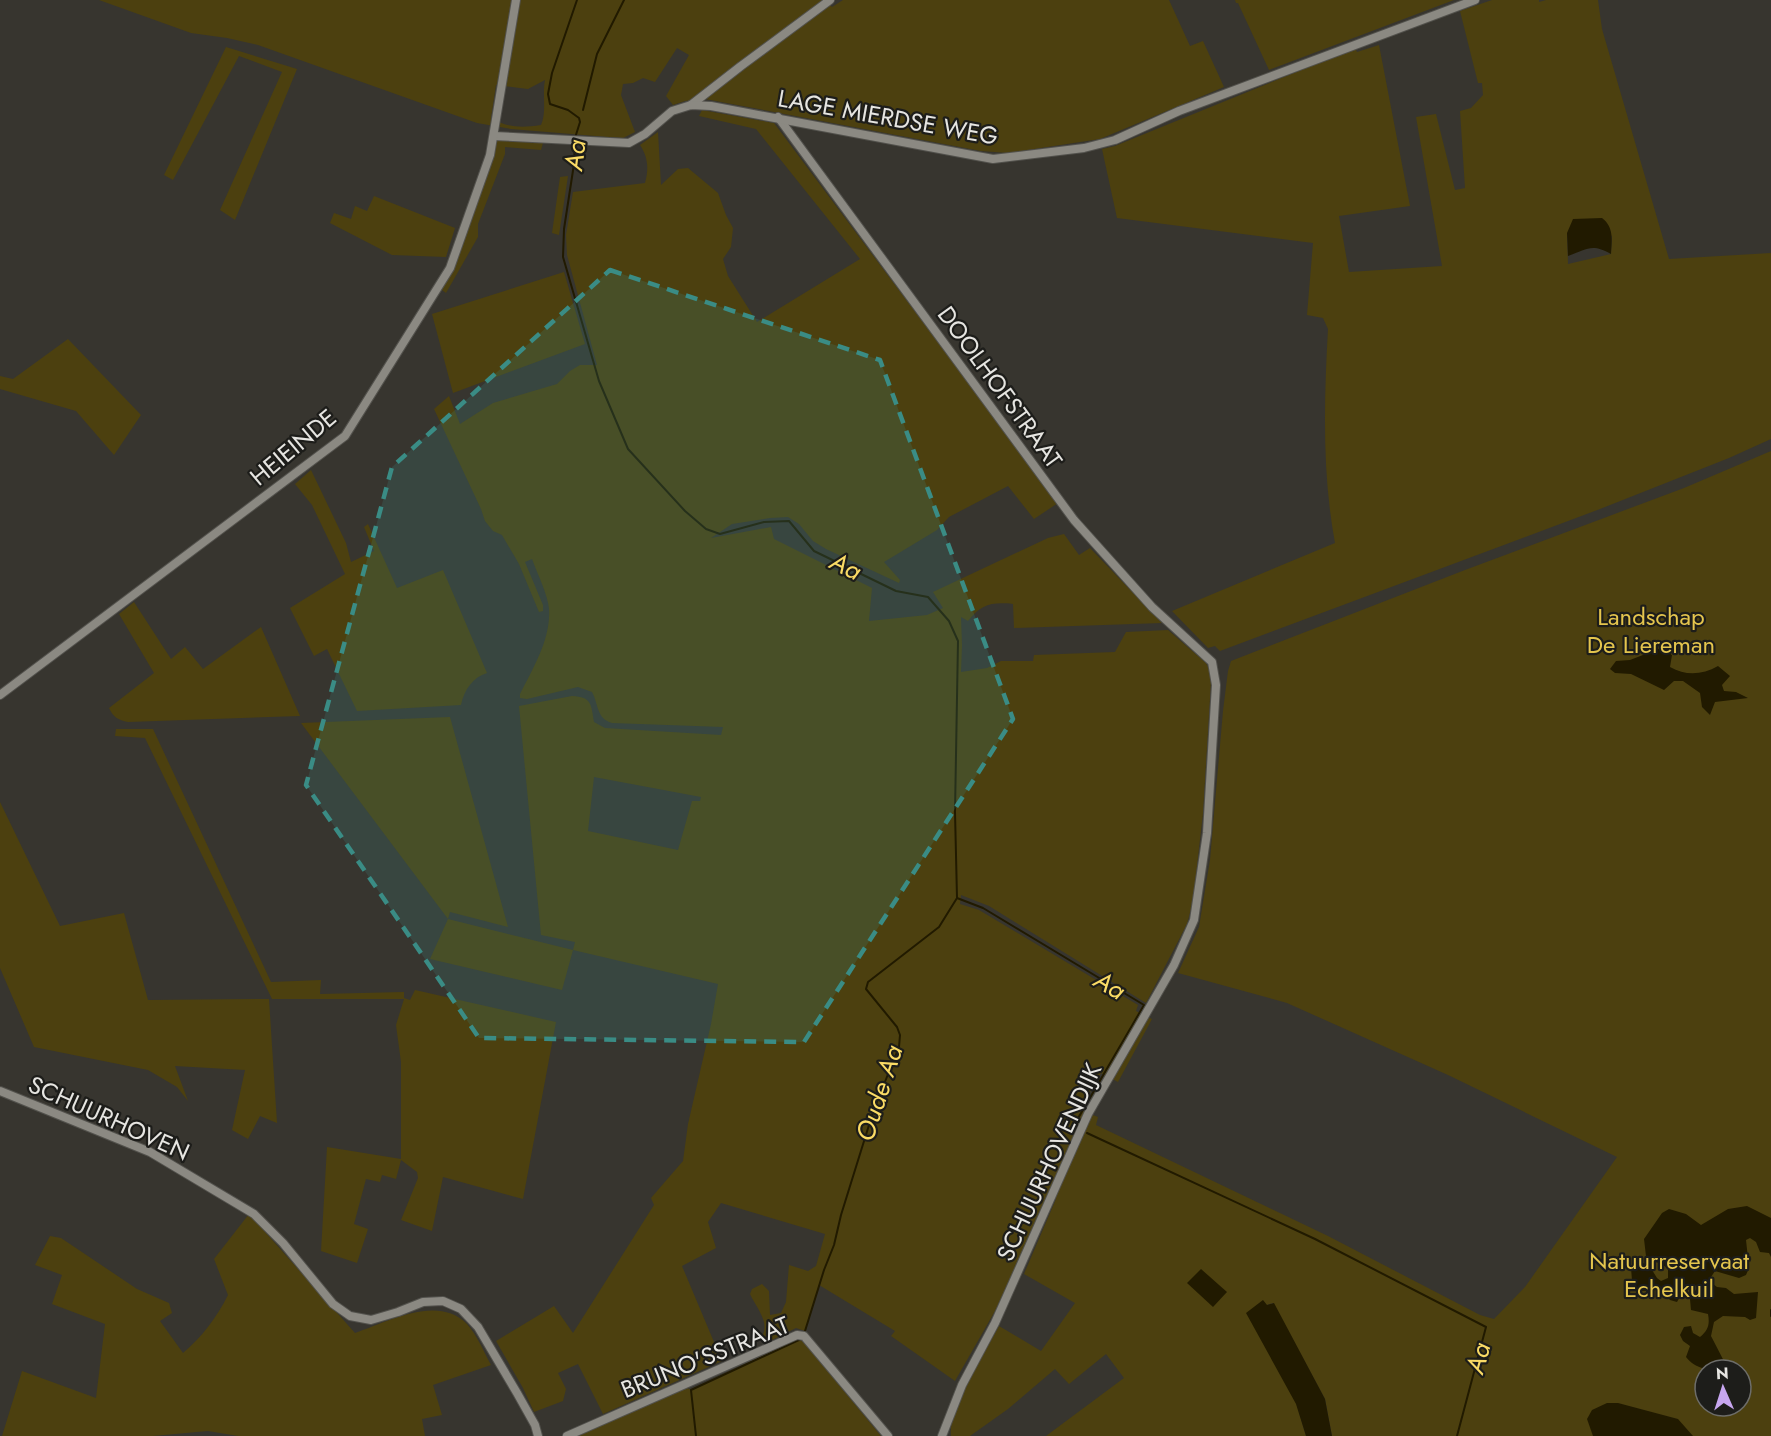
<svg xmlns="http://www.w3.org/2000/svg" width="1771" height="1436" font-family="Jost,sans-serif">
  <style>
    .green { fill: #4c400f; fill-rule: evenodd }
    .water { fill: #211a00 }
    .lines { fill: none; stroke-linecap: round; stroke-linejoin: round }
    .stream { stroke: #211a00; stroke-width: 2 }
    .street-casing { stroke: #52514c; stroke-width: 10 }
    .street { stroke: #8b8982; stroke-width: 8 }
    .marked { fill: #3a8c85; fill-opacity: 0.2; stroke: #3a8c85; stroke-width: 4.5; stroke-dasharray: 12 8; stroke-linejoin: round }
    .labels { text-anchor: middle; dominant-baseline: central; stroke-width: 4.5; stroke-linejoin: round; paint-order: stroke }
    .street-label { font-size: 24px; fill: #e6e5e1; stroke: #1d1d1a }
    .park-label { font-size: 24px; fill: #e4c54d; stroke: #1d1d1a }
    .water-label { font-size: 26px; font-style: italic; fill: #fadb65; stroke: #1d1d1a }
  </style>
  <rect width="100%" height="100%" fill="#37352f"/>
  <g class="green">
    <path d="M 99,0 L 825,0 L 832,7 L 843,0 L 1169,0 L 1190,46 L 1203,41 L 1224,87 L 1100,139 L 1008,153 L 981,151 L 705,99 L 685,101 L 673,105 L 666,96 L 689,55 L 677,48 L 655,82 L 643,78 L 633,83 L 623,84 L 621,95 L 635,132 L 623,138 L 608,137 L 511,129 L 477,123 L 258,45 L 227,38 L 191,33 ZM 545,80 C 542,95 547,112 541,125 C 522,128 508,128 491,118 L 496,85 L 528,89 Z"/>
    <polygon points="1235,0 1454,0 1269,70 1238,3 1236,3"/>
    <path d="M 1492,0 L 1539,0 L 1539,2 L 1546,0 L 1598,0 L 1602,29 L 1669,259 L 1771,253 L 1771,439 L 1729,458 L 1600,509 L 1220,651 L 1215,646 L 1208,648 L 1172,611 L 1335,543 C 1322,473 1324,401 1328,329 L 1323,318 L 1307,315 L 1313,243 L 1117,218 L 1102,149 L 1115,146 L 1355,48 L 1357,52 L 1379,45 L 1410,206 L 1339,216 L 1349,272 L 1442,266 L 1416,117 L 1436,114 L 1455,190 L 1465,188 L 1460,111 L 1471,108 L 1483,95 L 1482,83 L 1478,83 L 1460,11 ZM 1567,233 L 1612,236 L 1611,254 L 1568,264 Z"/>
    <polygon points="226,47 297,69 235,220 220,210 282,72 239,56 173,180 164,175"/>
    <path d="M 702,110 L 774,123 L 1058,503 L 1034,519 L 1008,486 L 949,517 L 937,530 L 884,562 L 900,580 L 899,583 L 826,549 L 813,541 L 799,524 L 788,517 L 770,518 L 732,524 L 711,538 L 771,527 L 774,539 L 872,588 L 869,621 L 927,615 L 943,608 L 933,592 L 1048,538 L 1064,534 L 1079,555 L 1090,548 L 1162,623 L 1014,628 L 1013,604 C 991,602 982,604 968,621 L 961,617 L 962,645 L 961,672 L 987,668 L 1001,661 L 1033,661 L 1034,655 L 1115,652 L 1126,632 L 1168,630 L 1206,663 L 1210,671 L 1211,682 L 1203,813 L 1193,901 L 1187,924 L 1146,1003 L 989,906 L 961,895 L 960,904 L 979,910 L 1138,1005 L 1136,1011 L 1152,1019 L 1118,1082 L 1101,1073 L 1080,1110 L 1098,1117 L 1096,1125 L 1328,1236 L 1480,1315 L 1494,1319 L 1525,1287 L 1617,1157 L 1448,1075 L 1287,1003 L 1178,973 L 1199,927 L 1210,860 L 1223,711 L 1228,671 L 1231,661 L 1465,570 L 1684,488 L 1771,451 L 1771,1436 L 1332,1436 L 1325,1399 L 1273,1303 L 1267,1305 L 1306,1436 L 1046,1436 L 1124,1378 L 1106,1354 L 1069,1384 L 1055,1369 L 1008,1409 L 970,1436 L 951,1436 C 947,1412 987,1349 999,1326 L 1041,1351 L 1075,1303 L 1024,1274 L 1056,1199 L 1050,1193 L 995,1311 L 955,1381 L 891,1336 L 895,1331 L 819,1285 L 805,1331 L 796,1328 L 766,1343 L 761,1338 C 771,1323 757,1309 750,1294 L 752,1289 L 762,1284 L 769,1291 L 770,1315 L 781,1313 L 786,1302 L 789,1265 L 808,1271 L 816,1266 L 825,1234 L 721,1203 L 708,1222 L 716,1248 L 682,1266 L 722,1361 L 603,1414 L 578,1364 L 558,1373 L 566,1389 L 563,1401 L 534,1412 L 523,1388 L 496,1341 L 554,1306 L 573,1333 L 654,1205 L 651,1198 L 683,1161 L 688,1124 L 711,1024 L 718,984 L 573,950 L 562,990 L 430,959 L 448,919 L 301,723 L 450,717 L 508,927 L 450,912 L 448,919 L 573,950 L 575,942 L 541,935 L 519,706 L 572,696 C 592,697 591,704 594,722 L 605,728 L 721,735 L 723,727 L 612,723 C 596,718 599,705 592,692 L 578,687 L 527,699 L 520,698 L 520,694 C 533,668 551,639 549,609 C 548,595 537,573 532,559 L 525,562 L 543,605 L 543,611 L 539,612 L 519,564 L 502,535 L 493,531 L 485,521 L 481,509 L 434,409 L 449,396 L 460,424 L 493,403 L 557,384 L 570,371 L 580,365 L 597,365 L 567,255 L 566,235 L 573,192 L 645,183 C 649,169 648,157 640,145 L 658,132 L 661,185 L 678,169 L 688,168 L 718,193 L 726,215 L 733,228 L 731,247 L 723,259 L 728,276 L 757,322 L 860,259 L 756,129 L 699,116 ZM 594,777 L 701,797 L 700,801 L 692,801 L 678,850 L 588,831 ZM 1705,1370 L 1741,1370 L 1741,1406 L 1705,1406 Z"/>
    <polygon points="497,139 543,143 541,150 505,147 505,154 478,224 478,237 446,293 442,290 471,215"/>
    <polygon points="568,176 559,235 552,233 560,177"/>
    <polygon points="374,196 455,228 446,257 392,255 330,223 334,213 351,219 355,206 367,211"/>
    <polygon points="564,272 585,344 453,393 432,314"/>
    <polygon points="68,339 141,415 114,455 76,411 0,389 0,376 13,379"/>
    <path d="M 311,470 L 346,543 L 351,562 L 374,551 L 364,527 L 368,524 L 397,588 L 443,570 L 487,673 C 473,677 464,690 461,705 L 357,711 L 327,649 L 314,656 L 290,608 L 345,574 L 312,505 L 295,484 Z"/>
    <path d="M 134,602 L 171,659 L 185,647 L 203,669 L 261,627 L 300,716 L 128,722 C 118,720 113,717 109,708 L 154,673 L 119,614 Z"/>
    <polygon points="116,729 153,729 271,982 321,980 320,994 404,992 404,998 410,1000 415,990 556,1022 523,1199 443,1177 432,1231 401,1220 418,1178 417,1172 401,1160 396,1179 382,1175 380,1182 366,1179 354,1224 368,1229 357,1263 321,1251 327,1147 401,1159 401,1062 396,1025 404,999 272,999 145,738 115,736"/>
    <polygon points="0,802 60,926 124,913 148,1000 269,999 277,1123 260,1116 248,1139 232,1130 245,1070 175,1066 188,1101 177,1087 148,1070 34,1047 0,968"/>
    <path d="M 249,1214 L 355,1333 C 388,1322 437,1294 467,1324 C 477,1335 484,1352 491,1365 L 433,1385 L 442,1415 L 422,1419 L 425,1436 L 238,1436 L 208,1431 L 153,1436 L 2,1436 L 22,1371 L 96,1398 L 105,1324 L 52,1304 L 62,1275 L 35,1265 L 50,1236 L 61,1238 L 137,1289 L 169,1303 L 172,1313 L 160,1321 L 183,1353 C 202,1337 217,1317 228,1295 L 214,1259 Z"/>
    <polygon points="801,1339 881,1436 573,1436 686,1387 691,1390"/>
  </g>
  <g class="water">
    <path d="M 1602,218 C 1614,227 1612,240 1611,254 C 1592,243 1587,249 1568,256 L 1567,233 L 1573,219 Z"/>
    <path d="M 1661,648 L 1672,655 L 1670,667 C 1686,676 1702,675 1718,666 L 1730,676 L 1722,685 L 1724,691 L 1736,692 L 1748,698 L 1715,702 L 1710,715 L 1702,707 L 1700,693 L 1683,681 L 1674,681 L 1664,690 L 1631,674 L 1615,673 L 1610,669 L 1616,661 L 1630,660 Z"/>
    <path d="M 1747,1206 L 1771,1218 L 1771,1257 L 1769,1253 L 1760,1252 L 1756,1242 L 1750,1238 L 1746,1240 L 1749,1268 L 1746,1275 L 1739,1278 L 1715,1271 L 1711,1277 L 1713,1284 L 1717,1287 L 1726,1288 L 1734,1294 L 1758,1292 L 1756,1318 L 1750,1320 L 1745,1317 L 1723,1316 L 1714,1322 L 1711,1336 L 1727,1367 L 1726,1370 C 1710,1370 1696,1370 1686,1357 L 1690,1346 L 1683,1341 L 1680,1335 L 1684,1327 L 1691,1326 L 1693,1333 L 1700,1337 C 1708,1330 1710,1325 1708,1314 L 1691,1310 L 1690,1299 L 1697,1288 L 1695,1285 L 1683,1291 L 1677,1302 L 1670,1300 L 1661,1290 L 1640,1291 L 1632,1280 L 1631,1268 L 1639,1262 L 1649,1265 L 1657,1278 L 1661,1281 L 1668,1278 L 1668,1268 L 1646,1256 L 1644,1239 L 1662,1213 L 1669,1209 L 1686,1214 L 1701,1225 L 1728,1209 Z"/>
    <polygon points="1201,1269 1227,1292 1213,1307 1187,1283"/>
    <polygon points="1263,1300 1267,1305 1274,1303 1325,1399 1332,1436 1306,1436 1296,1404 1246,1313"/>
    <polygon points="1607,1403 1618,1403 1678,1419 1693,1436 1593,1436 1587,1419 1592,1410"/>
  </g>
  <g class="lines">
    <g class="stream">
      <polyline points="583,110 597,54 624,0"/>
      <polyline points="575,138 580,122 579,118 568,110 550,104 548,94 552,73 577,0"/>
      <polyline points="575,143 574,164 564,229 563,257 599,381 628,449 685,511 706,529 720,534 764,522 789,521 814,551 896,591 928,597 949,621 958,641 955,812 957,898 983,908 1144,1005 1077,1120 1077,1126"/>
      <polyline points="1087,1133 1315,1239 1486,1327 1457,1436"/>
      <polyline points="1771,1310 1771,1316"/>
      <polyline points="805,1331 824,1270 834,1245 841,1215 874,1109 899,1047 900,1035 897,1027 866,989 868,982 939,927 957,898"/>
      <polyline points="696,1436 691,1390 801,1339"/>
    </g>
    <g class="street-casing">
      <g id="street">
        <polyline points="691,105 741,66 830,0"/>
        <polyline points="778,117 1074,520 1152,607 1212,662 1216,685 1207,833 1194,920 1174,965 1088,1114 995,1323 962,1385 942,1436"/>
        <polyline points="494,136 629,143 645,134 672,111 691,105 711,106 993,159 1084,148 1115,140 1179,111 1475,0"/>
        <polyline points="0,695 345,436 450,268 490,155 516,0"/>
        <polyline points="0,1091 150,1152 254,1214 283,1243 333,1304 350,1316 371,1320 398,1312 423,1302 443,1301 461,1309 478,1327 517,1393 535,1425 538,1436"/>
        <polyline points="567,1436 797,1335 804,1336 888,1436"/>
      </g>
    </g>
    <use href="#street" class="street"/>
  </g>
  <path class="marked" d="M 610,270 L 880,360 L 1013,719 L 804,1042 L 479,1038 L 306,785 L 392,467 Z"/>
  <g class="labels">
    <g class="street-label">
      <text transform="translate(888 117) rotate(10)">LAGE MIERDSE WEG</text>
      <text transform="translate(1000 387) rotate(54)">DOOLHOFSTRAAT</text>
      <text transform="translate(293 447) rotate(-40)">HEIEINDE</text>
      <text transform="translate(109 1118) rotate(24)">SCHUURHOVEN</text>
      <text transform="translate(1049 1162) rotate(-65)">SCHUURHOVENDIJK</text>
      <text transform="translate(705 1357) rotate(-22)">BRUNO'SSTRAAT</text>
    </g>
    <g class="park-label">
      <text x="1651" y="616">Landschap<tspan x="1651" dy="28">De Liereman</tspan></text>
      <text x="1669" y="1260">Natuurreservaat<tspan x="1669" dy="28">Echelkuil</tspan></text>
    </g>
    <g class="water-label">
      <text transform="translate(575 155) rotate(-83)">Aa</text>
      <text transform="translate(846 566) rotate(26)">Aa</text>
      <text transform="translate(1110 985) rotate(31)">Aa</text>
      <text transform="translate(879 1093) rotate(-72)">Oude Aa</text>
      <text transform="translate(1478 1358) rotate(-75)">Aa</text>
    </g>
  </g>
  <g transform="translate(1723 1388) rotate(357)"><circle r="28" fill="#1d1d1a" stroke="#6d6d6a" stroke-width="1.5"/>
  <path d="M0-4.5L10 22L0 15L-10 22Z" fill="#c7a6ef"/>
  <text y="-9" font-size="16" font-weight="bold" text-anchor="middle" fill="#e6e5e1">N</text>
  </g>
</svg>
